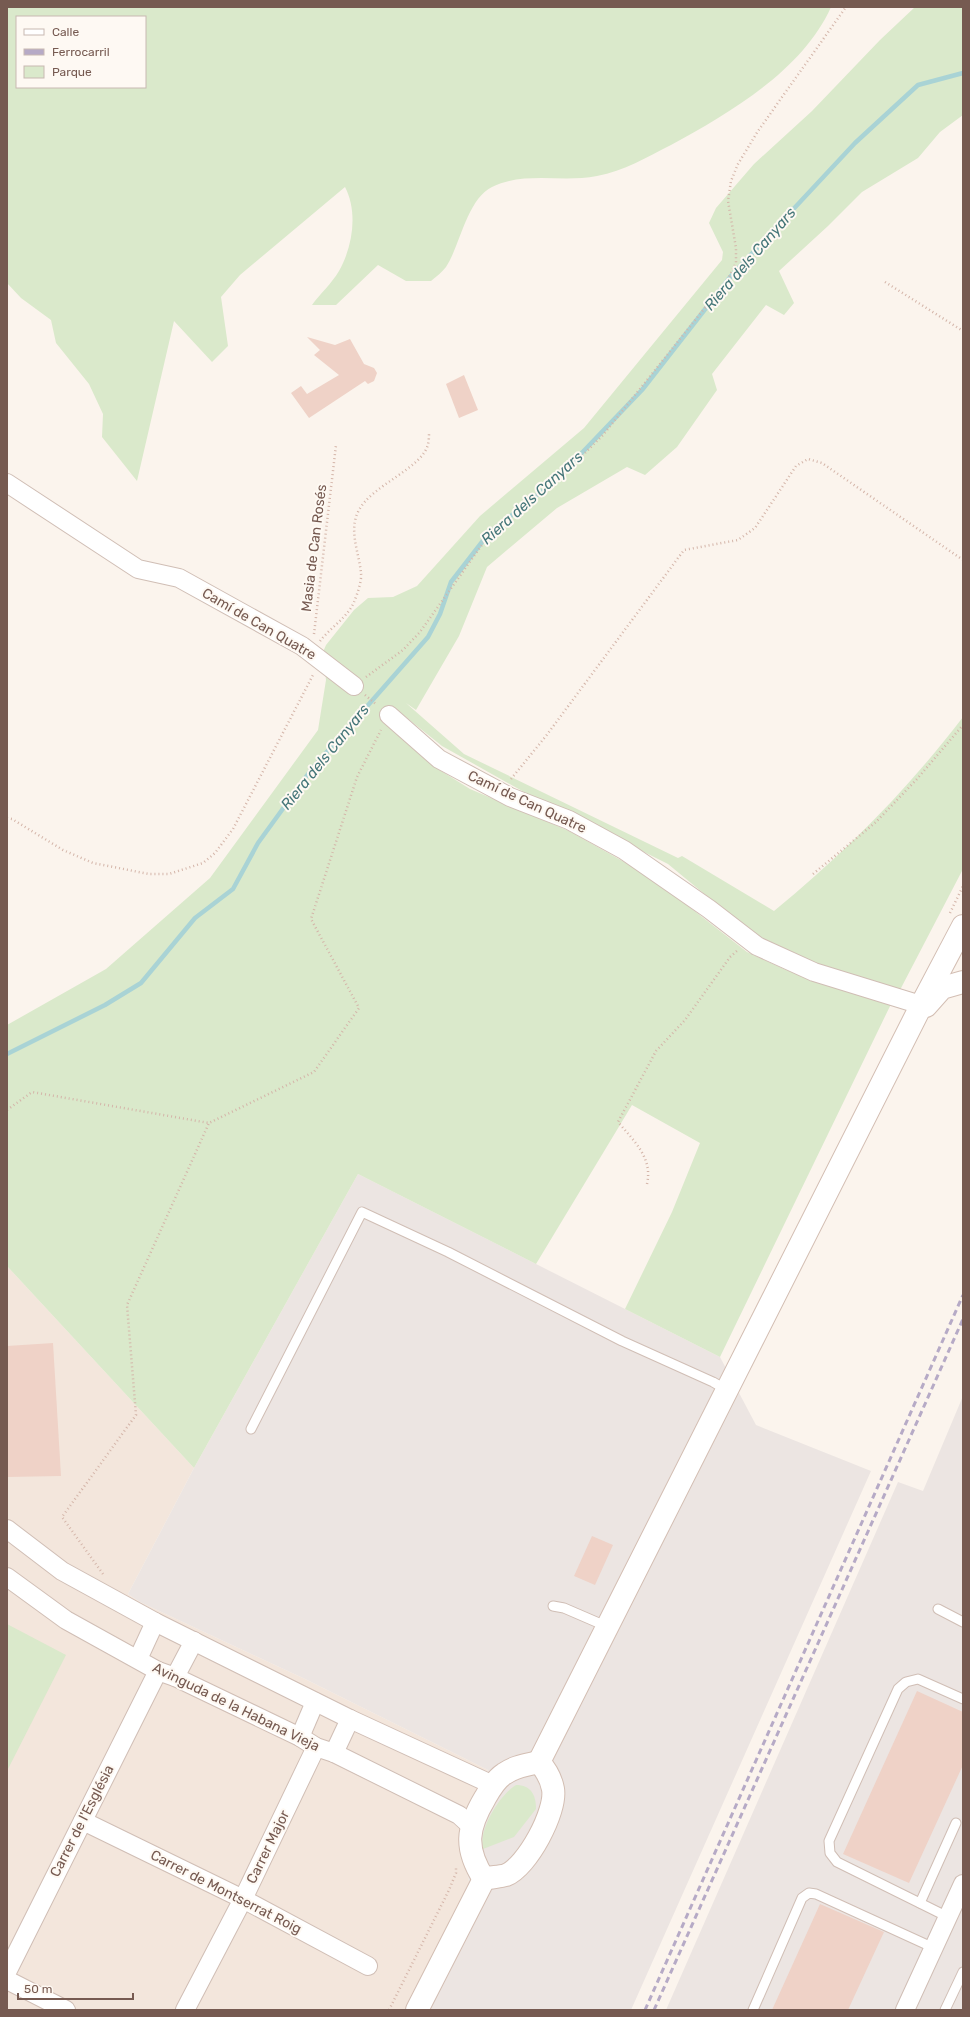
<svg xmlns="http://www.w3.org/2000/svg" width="970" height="2017" font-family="Rubik,sans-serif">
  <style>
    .residential { fill: #f3e6dc }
    .industrial { fill: #ece5e2 }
    .green { fill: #dae9cb; fill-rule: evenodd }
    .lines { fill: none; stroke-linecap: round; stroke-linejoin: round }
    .stream { stroke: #a9d3d5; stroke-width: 4.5 }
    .building { fill: #efd2c7 }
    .lane-casing { stroke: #d0beb5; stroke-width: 11 }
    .street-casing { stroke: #d0beb5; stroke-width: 20 }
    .secondary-casing { stroke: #d3beb3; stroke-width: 24 }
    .path { stroke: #d4b5a9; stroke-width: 2.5; stroke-dasharray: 1 3; stroke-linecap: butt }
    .lane { stroke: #fff; stroke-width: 9 }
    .street { stroke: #fff; stroke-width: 18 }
    .secondary { stroke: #fff; stroke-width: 22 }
    .rail { stroke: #b6aac6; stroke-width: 3; stroke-dasharray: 6 4; stroke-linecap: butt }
    .labels { text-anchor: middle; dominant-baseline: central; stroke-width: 4; stroke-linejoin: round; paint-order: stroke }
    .street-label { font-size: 14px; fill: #765a51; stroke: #fef9f3 }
    .water-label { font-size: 15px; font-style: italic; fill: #457679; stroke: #fef9f3 }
  </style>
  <rect width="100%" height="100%" fill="#fbf4ed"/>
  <polygon class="residential" points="7,1266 194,1468 128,1594 140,1602 305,1679 488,1770 459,1836 470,1886 410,2010 7,2010"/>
  <g class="industrial">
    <polygon points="358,1174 720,1357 756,1425 871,1471 631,2010 410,2010 470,1886 459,1836 488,1770 305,1679 140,1602 128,1594 194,1468"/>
    <polygon points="963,1396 963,2010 666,2010 898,1482 923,1491"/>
  </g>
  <g class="green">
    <path d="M 7,7 L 831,7 C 803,70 730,113 671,145 C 647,157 624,171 597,176 C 562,183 525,171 492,187 C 467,199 460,246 446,267 C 442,272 436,277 431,281 L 406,281 L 378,265 L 336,305 L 312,305 C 320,294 332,283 339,271 C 353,246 358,212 345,187 L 240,275 L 221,297 L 228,346 L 212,362 L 174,321 L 137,481 L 102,437 L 103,414 L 89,384 L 56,343 L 51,320 L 21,298 L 7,283 ZM 17,17 L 145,17 L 145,87 L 17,87 Z"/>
    <path d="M 915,7 L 963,7 L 963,115 L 940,132 L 918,158 L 862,192 L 828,226 L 779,271 L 794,303 L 784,315 L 766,305 L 712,374 L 717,390 L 677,447 L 645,475 L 627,467 L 557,508 L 487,567 L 459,636 L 416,710 L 406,703 L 464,754 L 678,858 L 682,856 L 774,911 C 845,853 908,789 963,717 L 963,869 L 900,990 L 805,963 L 754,935 L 668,864 L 524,792 L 442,746 L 392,706 L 382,718 L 438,769 L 470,789 L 569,831 L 651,877 L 747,952 L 786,970 L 892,1002 L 720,1357 L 625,1309 L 672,1212 L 700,1143 L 632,1105 L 536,1264 L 358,1174 L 194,1468 L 7,1266 L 7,1025 L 106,969 L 210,878 L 318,730 L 326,680 L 323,652 L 326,645 L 354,610 L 368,598 L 393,597 L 417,586 L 480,516 L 584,428 L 722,260 L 723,252 L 709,223 L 716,208 L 754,164 L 812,111 L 880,40 Z"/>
    <polygon points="7,1624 66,1655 7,1771"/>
    <path d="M 516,1785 C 531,1785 536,1795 536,1809 L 514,1837 L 483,1849 C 478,1829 500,1795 516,1785 Z"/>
  </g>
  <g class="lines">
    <polyline class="stream" points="7,1054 105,1005 141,983 195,918 233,889 258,843 311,770 428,637 440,614 451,582 489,533 555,481 642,390 731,276 855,143 918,85 963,73"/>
  </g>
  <g class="building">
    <polygon points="307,337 335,345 350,339 364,364 374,368 377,373 374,381 368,384 365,381 309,418 291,393 301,386 307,394 339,375 314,355 320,350"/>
    <polygon points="464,375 478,410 459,418 446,384"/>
    <polygon points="53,1343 61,1476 7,1477 7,1346"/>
    <polygon points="592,1536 613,1545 595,1585 574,1576"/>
    <polygon points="917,1691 963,1712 963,1765 909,1883 843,1854"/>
    <polygon points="820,1904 884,1932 848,2010 772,2010"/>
  </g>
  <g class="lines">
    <g class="lane-casing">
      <g id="lane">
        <polyline points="251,1429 362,1212 448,1252 622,1341 713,1382 727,1390"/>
        <polyline points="553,1606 564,1608 608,1627"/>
        <polyline points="938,1609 963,1622"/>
        <polyline points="920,1903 956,1823"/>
        <polyline points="948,1917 837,1862 830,1853 829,1841 898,1689 906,1682 918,1679 963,1699"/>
        <polyline points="753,2010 802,1898 809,1893 816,1894 934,1948"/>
        <polyline points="945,2010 963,1972"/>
      </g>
    </g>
    <g class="street-casing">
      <g id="street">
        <polyline points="7,483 138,569 179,578 302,646 354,686"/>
        <polyline points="389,715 439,759 510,797 569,820 624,850 709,909 757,946 814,972 921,1005"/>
        <polyline points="7,1529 62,1571 155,1622 350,1719 493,1785"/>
        <polyline points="7,1577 66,1620 158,1671 175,1677 300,1737 316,1747 334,1753 459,1815 471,1826"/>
        <polyline points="138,1659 155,1622"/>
        <polyline points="175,1677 194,1641"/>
        <polyline points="300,1737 315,1702"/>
        <polyline points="334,1753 350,1719"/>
        <polyline points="83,1821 243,1899 368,1966"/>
        <polyline points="7,1972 158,1671"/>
        <polyline points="7,1980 66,2010"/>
        <polyline points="185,2010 243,1899 316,1747"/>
        <polyline points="905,2010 963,1884"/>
      </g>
    </g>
    <g class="secondary-casing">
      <g id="secondary">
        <polyline points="926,1006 942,988 963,982"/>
        <polyline points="539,1762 924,1000 963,926"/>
        <path d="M 484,1879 C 464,1848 467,1828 485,1798 C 490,1789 496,1779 504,1774 C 515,1766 527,1765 539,1762"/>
        <path d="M 484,1879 C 491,1877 499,1877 506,1875 C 527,1867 557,1811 553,1789 C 551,1778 547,1771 539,1762"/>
        <polyline points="417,2010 484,1879"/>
      </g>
    </g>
    <g class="path">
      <polyline points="885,282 963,331"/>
      <polyline points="314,634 336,445"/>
      <path d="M 320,641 C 330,628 347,618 354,602 C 357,595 362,581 361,573 C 359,552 348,530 359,510 C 372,485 423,468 428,444 C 429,441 429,436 429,432"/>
      <polyline points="366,677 403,650 420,632 489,535 567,471 603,435 728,279 736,263 736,248 728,201 731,181 738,164 758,131 846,7"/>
      <polyline points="365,695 377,705"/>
      <polyline points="511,779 546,736 684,550 738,540 755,528 796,466 808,459 822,463 963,560"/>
      <polyline points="7,818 12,819 63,850 93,863 149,874 169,874 203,863 215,853 233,829 313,675"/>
      <polyline points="813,874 876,822 917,779 963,725"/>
      <polyline points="950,913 963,886"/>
      <polyline points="7,1110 32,1092 209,1123 314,1072 359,1008 311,919 357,777 381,730"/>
      <path d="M 647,1184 C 653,1158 634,1141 618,1122 L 656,1051 L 685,1020 L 730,957 L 738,950"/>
      <polyline points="103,1574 62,1517 136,1415 127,1305 209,1123"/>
      <polyline points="389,2010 449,1890 456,1873 456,1866"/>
    </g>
    <use href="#lane" class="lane"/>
    <use href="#street" class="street"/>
    <use href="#secondary" class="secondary"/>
    <g class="rail">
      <polyline points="645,2010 963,1295"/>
      <polyline points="654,2010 963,1319"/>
    </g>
  </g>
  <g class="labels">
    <g class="street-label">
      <text transform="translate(314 548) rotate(-83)">Masia de Can Rosés</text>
      <text transform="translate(259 624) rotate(30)">Camí de Can Quatre</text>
      <text transform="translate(527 802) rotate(25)">Camí de Can Quatre</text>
      <text transform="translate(236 1707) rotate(26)">Avinguda de la Habana Vieja</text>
      <text transform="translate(82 1821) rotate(-63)">Carrer de l'Església</text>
      <text transform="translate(268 1847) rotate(-64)">Carrer Major</text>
      <text transform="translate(226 1892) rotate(27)">Carrer de Montserrat Roig</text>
    </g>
    <g class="water-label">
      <text transform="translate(750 259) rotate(-49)">Riera dels Canyars</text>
      <text transform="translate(532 498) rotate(-42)">Riera dels Canyars</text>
      <text transform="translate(325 757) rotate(-51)">Riera dels Canyars</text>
    </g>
  </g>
  <rect width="970" height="2017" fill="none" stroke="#765a51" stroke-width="16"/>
  <rect x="16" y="16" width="130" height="72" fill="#fef9f3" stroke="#c8b9b2"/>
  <rect x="24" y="29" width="20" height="6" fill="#ffffff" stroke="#c8b9b2"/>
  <text x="52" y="36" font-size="12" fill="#765a51">Calle</text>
  <rect x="24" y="49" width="20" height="6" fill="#b6aac6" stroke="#c8b9b2"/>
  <text x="52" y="56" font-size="12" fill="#765a51">Ferrocarril</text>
  <rect x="24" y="66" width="20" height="12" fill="#dae9cb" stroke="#c8b9b2"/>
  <text x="52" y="76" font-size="12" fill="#765a51">Parque</text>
  <path d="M18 1993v6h115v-6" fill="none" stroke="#765a51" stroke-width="2"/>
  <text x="24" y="1993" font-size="12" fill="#765a51" stroke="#fef9f3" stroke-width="3" paint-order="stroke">50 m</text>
</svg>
